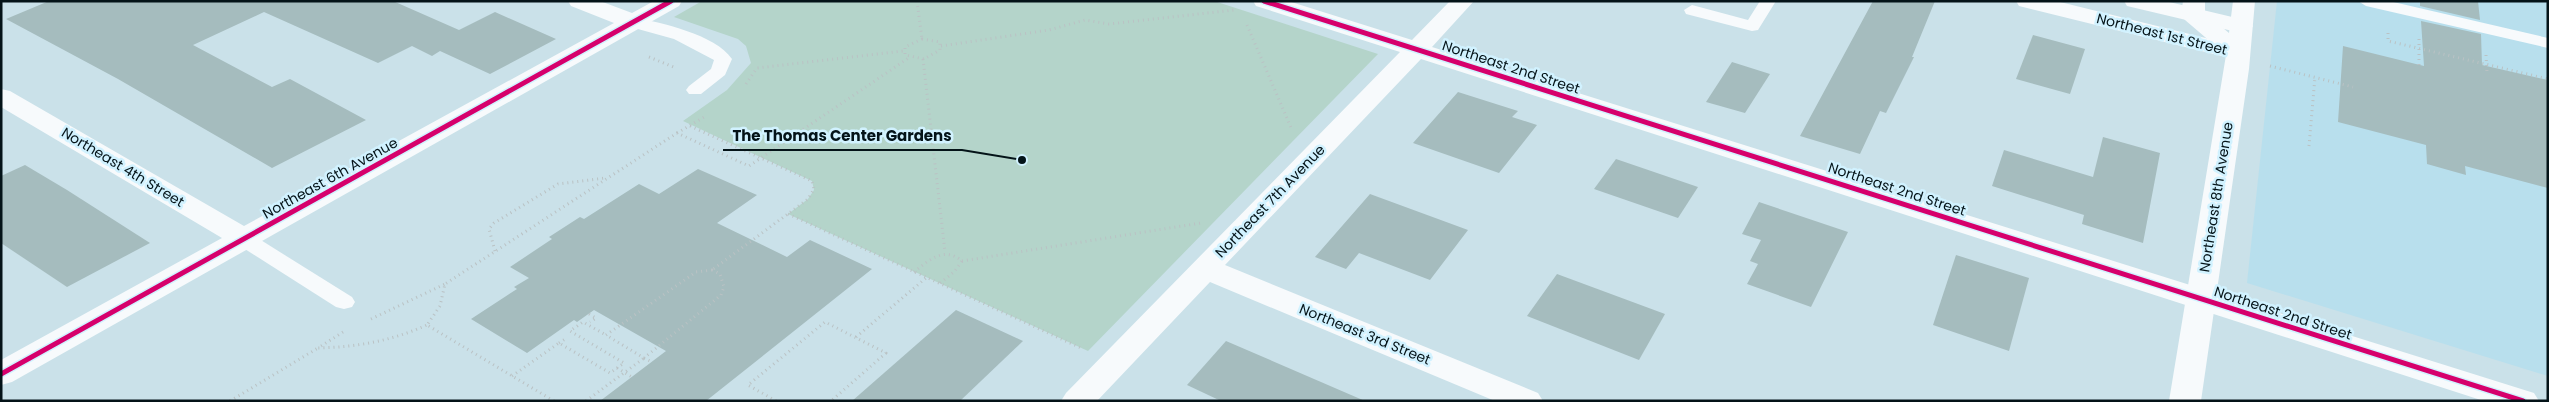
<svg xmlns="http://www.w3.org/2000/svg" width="2549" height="402" font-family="Poppins,sans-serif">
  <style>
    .built { fill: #b8dfed }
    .green { fill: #b4d4ca }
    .building { fill: #a5bcbe }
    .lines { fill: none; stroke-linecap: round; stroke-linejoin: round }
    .path { stroke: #bac2c4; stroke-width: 3; stroke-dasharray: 1 4; stroke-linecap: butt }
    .lane { fill: #f7fafc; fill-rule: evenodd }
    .street { fill: #f7fafc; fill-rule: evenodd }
    .secondary { fill: #f7fafc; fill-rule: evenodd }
    .cycleway-casing { stroke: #d1f2ff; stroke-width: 8 }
    .cycleway { stroke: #d6006c; stroke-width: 5 }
    .labels { text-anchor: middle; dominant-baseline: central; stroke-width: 5; stroke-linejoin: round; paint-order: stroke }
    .street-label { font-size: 14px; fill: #041318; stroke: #d1f2ff }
    .leader { fill: none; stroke: #041318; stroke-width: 2 }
    .callout-dot { fill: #041318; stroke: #d1f2ff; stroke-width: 2 }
    .callout-label { font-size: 15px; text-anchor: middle; font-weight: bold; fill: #041318; stroke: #d1f2ff; stroke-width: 5; stroke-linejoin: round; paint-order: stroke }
  </style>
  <rect width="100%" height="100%" fill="#cae1e9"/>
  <polygon class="built" points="2277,1 2548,1 2548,376 2247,283"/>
  <polygon class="green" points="702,1 1214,1 1378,54 1088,351 788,214 808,199 814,190 812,181 683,121 727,90 751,63 746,46 738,39 674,17"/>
  <g class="building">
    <polygon points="49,1 393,1 459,30 495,12 556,39 490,74 440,51 432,56 412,46 378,63 264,12 193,45 272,87 290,79 366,120 272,168 118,79 6,19"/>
    <polygon points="1873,1 1935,1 1912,57 1914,57 1886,113 1880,111 1860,154 1800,136"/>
    <polygon points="2420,1 2478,1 2480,20 2420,6"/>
    <polygon points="2421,21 2481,34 2482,65 2548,80 2548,188 2465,166 2466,175 2427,164 2426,145 2338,122 2343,46 2424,66"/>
    <polygon points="2033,35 2085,49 2070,94 2016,79"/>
    <polygon points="1732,62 1770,74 1745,113 1706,102"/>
    <polygon points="1458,92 1518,111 1512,117 1537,125 1499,173 1413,143"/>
    <polygon points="2103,137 2160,153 2143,243 2082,224 2084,215 1992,186 2004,150 2093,177"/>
    <polygon points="1616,159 1698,187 1678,218 1594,189"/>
    <polygon points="25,165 67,190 150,243 67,287 1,243 1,176"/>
    <polygon points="698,169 757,195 717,223 787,257 810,240 872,269 706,401 600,401 666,351 594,310 577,322 574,320 527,353 471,319 517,289 514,287 529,278 510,267 552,239 549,237 580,217 584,219 639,184 659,194"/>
    <polygon points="1370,194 1468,230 1430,280 1359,253 1346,269 1315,257"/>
    <polygon points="1759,202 1848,232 1811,307 1747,284 1758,264 1750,261 1761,240 1742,234"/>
    <polygon points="1956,255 2029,278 2009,351 1933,325"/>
    <polygon points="1557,274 1665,314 1639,360 1527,316"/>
    <polygon points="956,310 1023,341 960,401 852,401"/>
    <polygon points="1226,341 1365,401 1221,401 1187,385"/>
  </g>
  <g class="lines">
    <g class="path">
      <polyline points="917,1 922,39"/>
      <polyline points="1247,25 1292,130"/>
      <polyline points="2388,33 2388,41 2548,79"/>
      <polygon points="922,39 940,42 940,50 924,59 905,55 905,47"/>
      <polyline points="2419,39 2419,65"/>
      <polyline points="941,46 1049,30 1085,20 1109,24 1234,10"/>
      <polyline points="2486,55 2487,72"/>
      <polyline points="649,57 676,68"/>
      <polyline points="923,59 945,252"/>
      <polyline points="2270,66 2353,87"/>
      <polyline points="746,84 757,68 903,51"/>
      <polyline points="690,126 812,181 814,189 808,199 712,270"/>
      <polyline points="677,133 706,116"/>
      <polyline points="2309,146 2315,77"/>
      <polyline points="788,214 1081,348"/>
      <polyline points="495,251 489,229 494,223 558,184 605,178"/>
      <polyline points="962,261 1201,223"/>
      <polygon points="712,270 720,274 724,287 721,295 644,358 606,335 696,272"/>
      <path d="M 914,272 C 929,260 944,246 962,261 L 954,272 L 939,284"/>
      <polyline points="589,314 596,318 590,322"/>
      <polyline points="371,319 445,284"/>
      <path d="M 343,332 L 318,348 C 357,347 391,341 427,325"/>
      <polyline points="856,337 926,278"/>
      <polyline points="559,343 567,338"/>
      <polyline points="644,358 652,362"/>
      <polyline points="617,368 632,377"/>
      <polyline points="512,376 559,343 610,373 624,363 570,331 583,322 606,335"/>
      <polyline points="230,401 318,348"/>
      <polyline points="554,401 427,325 440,306 445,284 677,133 749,166 910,57"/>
      <polyline points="586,401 644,358"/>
      <polyline points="776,401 748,385 825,322 886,353 831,401"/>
    </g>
    <g class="lane">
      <polygon points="1760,1 1776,1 1758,30 1752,31 1686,14 1684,10 1692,5 1748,20"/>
      <polygon points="2358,1 2389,1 2548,38 2548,48 2366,6"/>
      <path d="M 633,17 C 661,23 715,34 732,59 L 725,75 L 701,94 L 689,94 L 686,90 L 689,86 L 711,69 L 714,60 L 674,39 L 627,26 L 625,22 L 627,18 Z"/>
      <polygon points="244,232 251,234 352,297 355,302 352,307 344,309 336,307 237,244 234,239 237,234"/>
    </g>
    <g class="street">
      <polygon points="568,1 600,1 632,13 654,1 682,1 679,6 12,382 1,385 1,360 222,238 1,107 1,89 10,91 244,226 614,23 571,6"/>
      <polygon points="1253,1 1288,1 1412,40 1450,1 1474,1 1432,47 2534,393 2539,401 2484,401 1421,59 1225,265 1538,393 1543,401 1495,401 1210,282 1097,401 1061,401 1066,393 1400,52 1256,6"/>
      <polygon points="2016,1 2056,1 2246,48 2250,53 2246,58 2238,60 2019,6"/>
      <polygon points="2124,1 2165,1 2249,21 2253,26 2249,31 2241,33 2127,6"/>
    </g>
    <polygon class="secondary" points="2183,1 2205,1 2205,13 2229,33 2233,1 2255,1 2249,69 2201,401 2169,401 2226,55 2185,20 2181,15"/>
    <g class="cycleway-casing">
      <g id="cycleway">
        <polyline points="1264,1 2523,401"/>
        <polyline points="1,374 671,1"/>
      </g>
    </g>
    <use href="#cycleway" class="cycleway"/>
  </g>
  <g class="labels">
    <g class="street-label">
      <text transform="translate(2162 34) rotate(14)">Northeast 1st Street</text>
      <text transform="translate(1511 67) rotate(18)">Northeast 2nd Street</text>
      <text transform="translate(123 167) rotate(31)">Northeast 4th Street</text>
      <text transform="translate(330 178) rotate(-29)">Northeast 6th Avenue</text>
      <text transform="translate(1897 189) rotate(18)">Northeast 2nd Street</text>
      <text transform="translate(2216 197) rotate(-81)">Northeast 8th Avenue</text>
      <text transform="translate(1270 201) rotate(-46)">Northeast 7th Avenue</text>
      <text transform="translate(2283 313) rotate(18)">Northeast 2nd Street</text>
      <text transform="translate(1365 334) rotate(22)">Northeast 3rd Street</text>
    </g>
  </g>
  <path class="leader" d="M1022 160L962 150H723"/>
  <circle class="callout-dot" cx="1022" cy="160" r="5"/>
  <g class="callout-label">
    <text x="842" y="141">The Thomas Center Gardens</text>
  </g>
  <rect width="2549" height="402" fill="none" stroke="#041318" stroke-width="5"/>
</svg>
